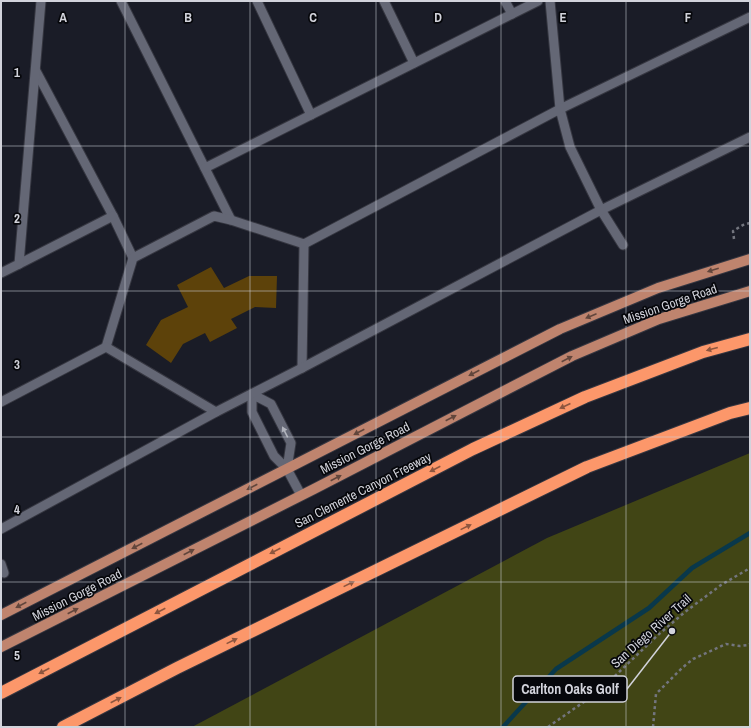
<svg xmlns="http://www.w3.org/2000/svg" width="751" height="728" font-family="'Archivo Narrow',sans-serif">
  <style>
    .green { fill: #414515 }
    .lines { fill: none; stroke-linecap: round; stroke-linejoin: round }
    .stream { stroke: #09384b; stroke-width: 4.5 }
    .building { fill: #5d420a }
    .service-casing { stroke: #363741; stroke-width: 11 }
    .primary-casing { stroke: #363741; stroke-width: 12 }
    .motorway-casing { stroke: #363741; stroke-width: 14 }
    .path { stroke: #73757e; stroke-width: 2.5; stroke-dasharray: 3 3; stroke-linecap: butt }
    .service { stroke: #646775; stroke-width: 9 }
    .primary { stroke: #bf846e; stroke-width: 10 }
    .motorway { stroke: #fc976a; stroke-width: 12 }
    .oneway { fill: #62463c }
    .oneway2 { fill: #8d563f }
    .oneway3 { fill: #b1b3bc }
    .grid { fill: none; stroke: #d2d3db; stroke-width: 1; stroke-opacity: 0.55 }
    .labels { text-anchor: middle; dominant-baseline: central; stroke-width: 3.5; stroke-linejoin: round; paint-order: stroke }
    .street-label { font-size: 13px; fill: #d2d3db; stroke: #06070b }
    .grid-label { font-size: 13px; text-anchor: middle; font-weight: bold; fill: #d2d3db; stroke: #06070b; stroke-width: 3.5; stroke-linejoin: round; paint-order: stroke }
    .leader { fill: none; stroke: #d2d3db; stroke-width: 1.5 }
    .callout-dot { fill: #d2d3db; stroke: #06070b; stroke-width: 1.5 }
    .callout { fill: #06070b; stroke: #d2d3db; stroke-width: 1.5 }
    .callout-label { font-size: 14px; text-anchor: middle; font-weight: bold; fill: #d2d3db }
  </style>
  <rect width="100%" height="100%" fill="#1a1c27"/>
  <polygon class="green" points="750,453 750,727 192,727 547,538"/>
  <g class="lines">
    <polyline class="stream" points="503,727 556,669 649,608 692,568 750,533"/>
  </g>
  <polygon class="building" points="211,267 224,288 249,276 277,276 276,308 255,307 231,319 237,328 210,342 205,333 183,344 171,363 146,345 161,320 188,307 177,285"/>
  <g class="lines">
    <g class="service-casing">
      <g id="service">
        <polyline points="121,1 231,220"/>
        <polyline points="257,1 311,115"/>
        <polyline points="384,1 414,63"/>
        <polyline points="505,1 512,14"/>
        <polyline points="550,1 560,109 570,147 601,210 623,245"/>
        <polyline points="36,71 113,216 133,258"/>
        <polyline points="205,168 538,1"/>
        <polyline points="19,264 113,216"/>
        <polyline points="1,273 19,264 41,1"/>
        <polyline points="106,347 133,258 214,216 231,220 304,244 560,109 750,17"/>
        <polyline points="302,368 304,244"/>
        <polyline points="1,402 106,347 216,412"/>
        <polyline points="287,469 291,443 271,404 252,394 252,412 274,456 287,469 301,495"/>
        <polyline points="1,529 216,412 302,368 601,210 750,137"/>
        <polyline points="1,564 4,573"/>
      </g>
    </g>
    <g class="primary-casing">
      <g id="primary">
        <polyline points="1,615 560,329 658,288 750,259"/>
        <polyline points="1,647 314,489 572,356 659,319 750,291"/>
      </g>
    </g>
    <g class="motorway-casing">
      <g id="motorway">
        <polyline points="1,693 473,449 585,397 703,352 750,339"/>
        <polyline points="63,727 177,668 587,467 730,413 750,408"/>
      </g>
    </g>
    <g class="path">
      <polyline points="734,239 733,231 743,225 750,223"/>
      <polyline points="548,727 598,692 658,635 685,612 721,585 750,568"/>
      <polyline points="653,727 656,694 682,668 693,659 726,644 740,646 749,645 750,644"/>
    </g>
    <use href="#service" class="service"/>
    <use href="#primary" class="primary"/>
    <use href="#motorway" class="motorway"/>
  </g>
  <defs><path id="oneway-solid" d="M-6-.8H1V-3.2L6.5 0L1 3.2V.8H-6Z"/></defs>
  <g class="oneway">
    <use href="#oneway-solid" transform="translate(713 270) rotate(163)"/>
    <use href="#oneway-solid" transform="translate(591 316) rotate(157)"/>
    <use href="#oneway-solid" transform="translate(567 359) rotate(-27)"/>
    <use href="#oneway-solid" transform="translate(474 373) rotate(153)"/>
    <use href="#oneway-solid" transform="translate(451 418) rotate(-27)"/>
    <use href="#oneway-solid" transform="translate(359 432) rotate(153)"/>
    <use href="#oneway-solid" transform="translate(336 478) rotate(-27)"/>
    <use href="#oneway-solid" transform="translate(252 487) rotate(153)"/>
    <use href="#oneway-solid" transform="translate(137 546) rotate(153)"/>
    <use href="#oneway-solid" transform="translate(189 552) rotate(-27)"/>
    <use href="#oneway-solid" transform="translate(21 605) rotate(153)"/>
    <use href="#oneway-solid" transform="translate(73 611) rotate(-27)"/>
  </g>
  <g class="oneway2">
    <use href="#oneway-solid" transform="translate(712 349) rotate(165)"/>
    <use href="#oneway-solid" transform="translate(565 406) rotate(155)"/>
    <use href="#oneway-solid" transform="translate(435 469) rotate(153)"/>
    <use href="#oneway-solid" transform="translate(466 527) rotate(-26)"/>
    <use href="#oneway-solid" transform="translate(275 551) rotate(153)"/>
    <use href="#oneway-solid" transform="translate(349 584) rotate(-26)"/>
    <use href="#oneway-solid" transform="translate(160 611) rotate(153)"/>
    <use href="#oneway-solid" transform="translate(232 641) rotate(-26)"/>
    <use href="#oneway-solid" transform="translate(44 671) rotate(153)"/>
    <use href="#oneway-solid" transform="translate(116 700) rotate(-27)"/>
  </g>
  <use class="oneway3" href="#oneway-solid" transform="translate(285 432) rotate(-117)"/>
  <path class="grid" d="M 125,1 L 125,727M 250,1 L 250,727M 376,1 L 376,727M 501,1 L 501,727M 626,1 L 626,727M 1,146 L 750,146M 1,291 L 750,291M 1,437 L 750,437M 1,582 L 750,582"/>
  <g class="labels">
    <g class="street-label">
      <text transform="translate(670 304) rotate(-19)">Mission Gorge Road</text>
      <text transform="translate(365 448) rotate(-27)">Mission Gorge Road</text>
      <text transform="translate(363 490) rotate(-27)">San Clemente Canyon Freeway</text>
      <text transform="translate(77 595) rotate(-27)">Mission Gorge Road</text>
      <text transform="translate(651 631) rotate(-42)">San Diego River Trail</text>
    </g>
  </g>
  <g class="grid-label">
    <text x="63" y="22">A</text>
    <text x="188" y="22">B</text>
    <text x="313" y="22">C</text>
    <text x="438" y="22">D</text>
    <text x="563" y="22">E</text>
    <text x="688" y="22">F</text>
    <text x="17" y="77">1</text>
    <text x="17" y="223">2</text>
    <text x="17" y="369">3</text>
    <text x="17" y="514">4</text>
    <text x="17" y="660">5</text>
  </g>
  <path class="leader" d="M672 631L627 689"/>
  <circle class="callout-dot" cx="672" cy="631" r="4"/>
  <rect class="callout" x="513" y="676" width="114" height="26" rx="4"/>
  <g class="callout-label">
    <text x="570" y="694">Carlton Oaks Golf</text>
  </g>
  <rect width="751" height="728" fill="none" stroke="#d2d3db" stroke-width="4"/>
</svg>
